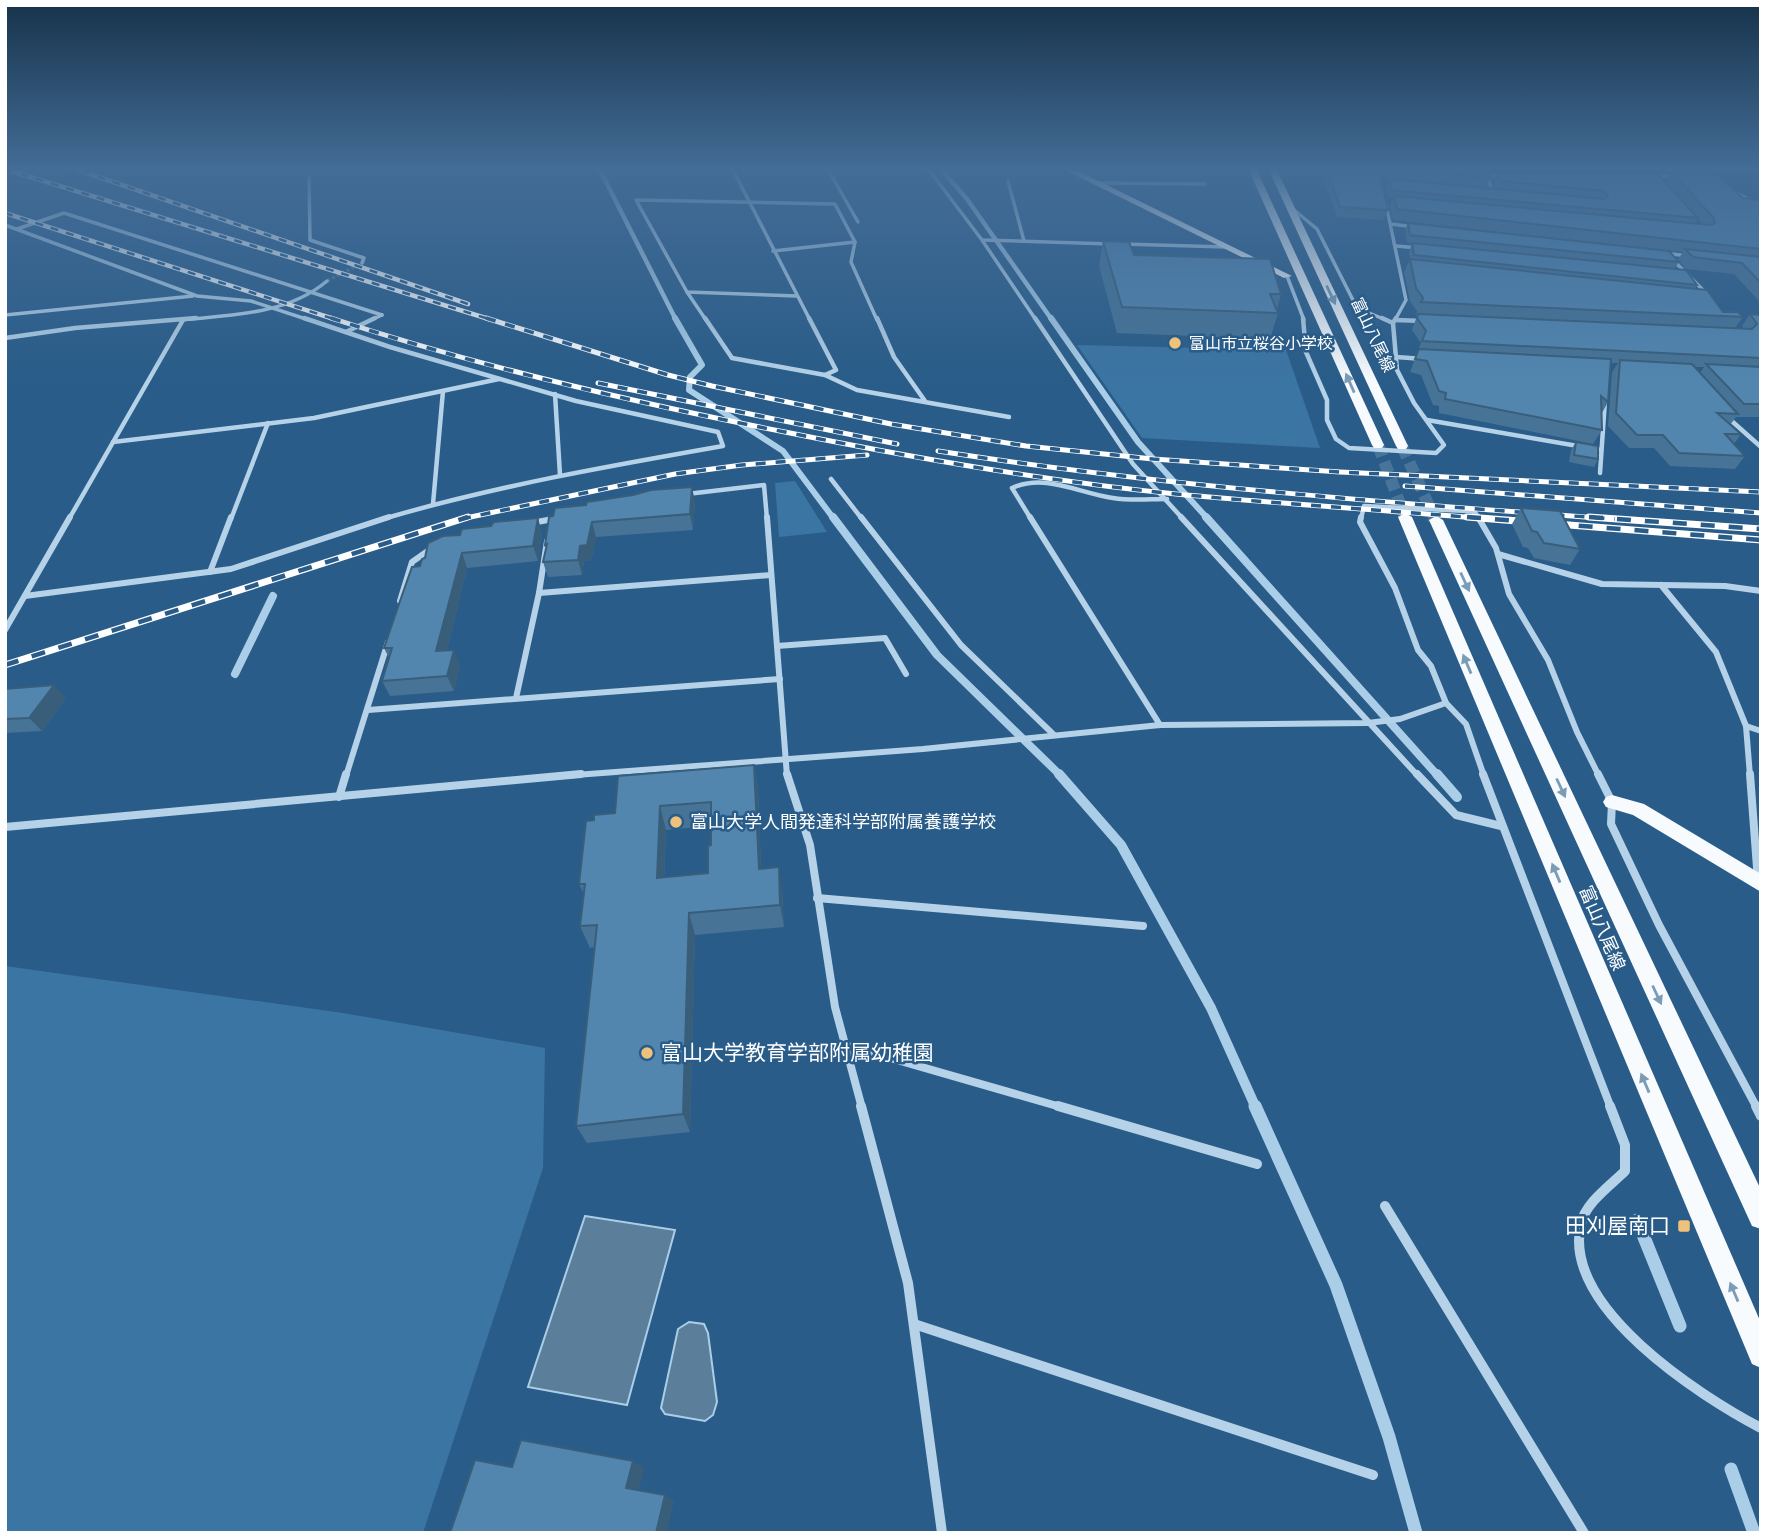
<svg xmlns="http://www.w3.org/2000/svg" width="1766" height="1538" font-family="'Fira Sans','Noto Sans JP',sans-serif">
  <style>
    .green { fill: #3b75a3 }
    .water { fill: #5b7e9b; stroke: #aacee8; stroke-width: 2 }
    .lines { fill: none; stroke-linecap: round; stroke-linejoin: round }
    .stream-far4 { stroke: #aacee8; stroke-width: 4.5 }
    .stream-far3 { stroke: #aacee8; stroke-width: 6 }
    .stream-far2 { stroke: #aacee8; stroke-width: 8 }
    .stream-far1 { stroke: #aacee8; stroke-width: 10 }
    .stream { stroke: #aacee8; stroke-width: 13 }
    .street-tunnel { stroke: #49749a; stroke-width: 3.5; stroke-dasharray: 3.5 2; stroke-linecap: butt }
    .primary-tunnel-far1 { stroke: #49749a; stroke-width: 12; stroke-dasharray: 12 6; stroke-linecap: butt }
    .primary-tunnel { stroke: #49749a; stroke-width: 16; stroke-dasharray: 16 8; stroke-linecap: butt }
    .street-far4 { stroke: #b5d2e8; stroke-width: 3.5 }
    .street-far3 { stroke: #b5d2e8; stroke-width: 4.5 }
    .street-far2 { stroke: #b5d2e8; stroke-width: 6 }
    .street-far1 { stroke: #b5d2e8; stroke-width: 8 }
    .street { stroke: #b5d2e8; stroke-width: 10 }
    .secondary { fill: #dfecf7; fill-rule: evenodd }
    .primary { fill: #f7fbfe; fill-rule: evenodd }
    .rail-far2-casing { stroke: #fff; stroke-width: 4.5 }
    .rail-far1-casing { stroke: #fff; stroke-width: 5 }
    .rail-casing { stroke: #fff; stroke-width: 7 }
    .rail-far2 { stroke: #295c88; stroke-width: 2.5; stroke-dasharray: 8; stroke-linecap: butt }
    .rail-far1 { stroke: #295c88; stroke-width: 3.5; stroke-dasharray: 10; stroke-linecap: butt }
    .rail { stroke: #295c88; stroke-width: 4.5; stroke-dasharray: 14; stroke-linecap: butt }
    .secondary-bridge { stroke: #dfecf7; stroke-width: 7 }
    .wall { fill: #477396; fill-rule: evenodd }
    .shaded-wall { fill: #395e7a }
    .building { fill: #5286af; stroke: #395e7a; stroke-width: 2; fill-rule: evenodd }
    .oneway { fill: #7b9cb7 }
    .poi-dot { fill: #efc27c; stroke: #295c88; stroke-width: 2.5 }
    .labels { text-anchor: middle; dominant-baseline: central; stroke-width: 5; stroke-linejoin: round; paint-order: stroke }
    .far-street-label { font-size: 16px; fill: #fff; stroke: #295c88 }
    .far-poi-label { font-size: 16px; fill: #fff; stroke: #295c88; text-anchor: start }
    .poi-label { font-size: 18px; fill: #fff; stroke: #295c88; text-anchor: start }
    .street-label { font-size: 18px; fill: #fff; stroke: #295c88 }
    .near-poi-label { font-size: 21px; fill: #fff; stroke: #295c88; text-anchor: start }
  </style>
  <rect width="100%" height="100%" fill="#295c88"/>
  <g class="green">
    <polygon points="1077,345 1286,350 1320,448 1142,438"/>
    <polygon points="795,481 827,532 779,537 775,483"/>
    <polygon points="5,966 343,1013 545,1048 543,1168 423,1533 5,1533"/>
  </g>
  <g class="water">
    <polygon points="585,1216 675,1230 627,1405 528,1387"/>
    <polygon points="689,1322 704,1324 708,1333 717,1402 713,1415 705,1421 665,1414 661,1408 678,1329"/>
  </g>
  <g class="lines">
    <g class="stream-far4">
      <polyline points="598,166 676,320"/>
      <polyline points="938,166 967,199 1052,320"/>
      <polyline points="1731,191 1761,206"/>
    </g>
    <g class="stream-far3">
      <polyline points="675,318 702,365 690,377 689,390 783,451 834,519"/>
      <polyline points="1051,318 1138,442 1208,519"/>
    </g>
    <g class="stream-far2">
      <polyline points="833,517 937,655 1061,776"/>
      <polyline points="1206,517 1438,776"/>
      <polyline points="235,674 273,596"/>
    </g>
    <g class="stream-far1">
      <polyline points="1059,774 1121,845 1211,1008 1256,1108"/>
      <polyline points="1437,774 1457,797"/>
    </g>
    <g class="stream">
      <polyline points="1255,1106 1336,1285 1389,1437 1416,1533"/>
      <polyline points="1637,1220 1680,1326"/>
      <polyline points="1731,1469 1754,1533"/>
    </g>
    <polyline class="street-tunnel" points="327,281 362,263"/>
    <g class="primary-tunnel-far1">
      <polyline points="1378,445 1405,517"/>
      <polyline points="1402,446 1435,519"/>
    </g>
    <polyline class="primary-tunnel" points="1435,517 1436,520"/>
    <g class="street-far4">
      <polyline points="731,166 810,320"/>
      <polyline points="826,166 858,222"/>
      <polyline points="926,166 982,240 1036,320"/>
      <polyline points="1650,176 1677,176"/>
      <polyline points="309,177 310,240 364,258 362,263"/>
      <polyline points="1008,181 1024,241"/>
      <polyline points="1096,183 1205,184"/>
      <polyline points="1492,193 1488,176 1502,176"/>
      <polyline points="1386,204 1406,300 1395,320"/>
      <polyline points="1293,209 1317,229 1357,308 1386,320"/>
      <polyline points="1391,224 1415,227"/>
      <polyline points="5,225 197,296 251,301 309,320"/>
      <polyline points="17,229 64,213 382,315"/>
      <polyline points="982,240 1111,244"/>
      <polyline points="855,242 851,262 877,320"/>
      <polyline points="1123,244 1226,247"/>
      <polyline points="1396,246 1419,248"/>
      <polyline points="773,251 855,242 835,204 636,200 687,292 797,296"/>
      <polyline points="1663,253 1689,256"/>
      <polyline points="1671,258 1707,294"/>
      <polyline points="1287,276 1304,320"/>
      <polyline points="687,292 706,320"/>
      <polyline points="5,315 193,296"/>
      <path d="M 180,320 C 230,315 287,315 327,281"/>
      <polyline points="371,320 382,315"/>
      <polyline points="1395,320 1401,320"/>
    </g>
    <g class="street-far3">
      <path d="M 304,318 L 390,347 L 576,401 L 718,432 L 723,446 C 609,466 495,486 383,519"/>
      <polyline points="705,318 732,358 825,375 836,370 809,318"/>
      <polyline points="877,318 894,357 925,401"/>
      <polyline points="1035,318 1133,464 1183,519"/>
      <polyline points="1303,318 1306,352 1327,400 1327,420 1336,439 1349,448 1436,453 1444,445 1414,403 1397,370 1393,323 1396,318"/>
      <polyline points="1382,318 1393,323"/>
      <polyline points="1395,320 1424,321"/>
      <polyline points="346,332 375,318"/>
      <polyline points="5,338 75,328 196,318"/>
      <polyline points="1396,357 1424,359"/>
      <polyline points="825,375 857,390 1009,417"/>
      <polyline points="555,394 560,475"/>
      <polyline points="1726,416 1761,447"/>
      <polyline points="1427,420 1601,450"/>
      <polyline points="113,442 314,418 499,379"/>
      <polyline points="1600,473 1605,400"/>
      <polyline points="831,479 862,519"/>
      <polyline points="687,494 764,485 767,519"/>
      <polyline points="433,504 443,391"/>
      <polyline points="69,519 183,320"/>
      <polyline points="231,519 268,423"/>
      <polyline points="555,519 558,518"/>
      <path d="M 1031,519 L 1012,488 C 1046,473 1078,493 1113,498 C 1131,501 1149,499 1167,499"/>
      <polyline points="1361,519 1364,506 1467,511 1475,512 1479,519"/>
    </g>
    <g class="street-far2">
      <polyline points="767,517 787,776"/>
      <polyline points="861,517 961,645 1054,735"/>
      <polyline points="1030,517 1160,725"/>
      <polyline points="1181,517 1418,776"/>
      <polyline points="1361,517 1360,522 1395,588 1418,650 1431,666 1446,703 1466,724 1484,776"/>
      <polyline points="1478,517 1496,548 1509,594 1548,660 1577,732 1599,776"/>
      <polyline points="532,523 558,518"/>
      <polyline points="1498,554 1602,584 1725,586 1761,591"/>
      <polyline points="210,572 231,517"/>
      <polyline points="1661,585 1716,652 1746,726 1750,776"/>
      <polyline points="539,593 771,575"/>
      <polyline points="25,596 231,569 389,517"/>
      <polyline points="400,601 412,562 432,548"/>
      <polyline points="5,630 70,517"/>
      <polyline points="777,646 885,638 906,674"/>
      <polyline points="516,698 539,593 547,541"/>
      <polyline points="368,710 780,679"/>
      <polyline points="1746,726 1761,731"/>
      <polyline points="346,776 388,642"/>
      <polyline points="562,776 923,749 1160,725 1368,723 1400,719 1446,703"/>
    </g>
    <g class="street-far1">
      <polyline points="787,774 810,845 835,1007 862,1108"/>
      <polyline points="1417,774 1456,815 1501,826"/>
      <polyline points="1483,774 1611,1108"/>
      <polyline points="1598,774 1612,802 1611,824 1659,925 1757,1108"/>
      <polyline points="1750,774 1758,881"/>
      <polyline points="339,797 346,774"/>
      <polyline points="5,827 581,774"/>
      <polyline points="817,898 1143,926"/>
      <polyline points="845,1045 1064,1108"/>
    </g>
    <g class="street">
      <polyline points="861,1106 908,1283 942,1533"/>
      <polyline points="1058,1106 1257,1164"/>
      <path d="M 1610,1106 L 1625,1145 L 1625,1171 C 1611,1185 1585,1203 1581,1224 C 1561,1307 1700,1396 1761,1428"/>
      <polyline points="1756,1106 1761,1116"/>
      <polyline points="1385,1206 1584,1533"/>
      <polyline points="914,1324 1373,1475"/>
    </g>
    <g class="secondary">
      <polygon points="1213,166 1403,166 1400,168 1216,168"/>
      <polygon points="1467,166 1531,166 1531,167 1528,169 1470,169"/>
    </g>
    <g class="primary">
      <polygon points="1057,166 1068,166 1292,276 1284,278"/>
      <polygon points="1247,166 1255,166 1384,445 1382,448 1374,448 1372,445"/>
      <polygon points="1267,166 1275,166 1408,446 1406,449 1398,449 1396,446"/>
      <polygon points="1405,513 1412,517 1761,1323 1761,1368 1752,1364 1398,517"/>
      <polygon points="1436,516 1443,520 1761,1190 1761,1229 1752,1226 1429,520"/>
      <polygon points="1612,795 1644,804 1761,874 1761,892 1633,815 1606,807 1603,802 1606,797"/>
    </g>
    <g class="rail-far2-casing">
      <g id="rail-far2">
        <polyline points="67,166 468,304"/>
        <polyline points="5,169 492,320"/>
        <polyline points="5,213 337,320"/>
      </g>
    </g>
    <g class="rail-far1-casing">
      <g id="rail-far1">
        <path d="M 331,318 C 480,367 631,402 785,432 C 914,458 1045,481 1176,494 C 1280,504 1385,510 1489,519"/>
        <polyline points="486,318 668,375 712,386 891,424 1026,446 1153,459 1340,472 1761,492"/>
        <polyline points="598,383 897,444"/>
        <path d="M 938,451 C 1163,486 1388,503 1615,519"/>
        <polyline points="1405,486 1761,513"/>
        <polyline points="461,519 675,474 742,465 867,455"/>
      </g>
    </g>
    <g class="rail-casing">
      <g id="rail">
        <polyline points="1467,517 1761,540"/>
        <polyline points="1589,517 1761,529"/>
        <polyline points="5,665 468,517"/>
      </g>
    </g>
    <use href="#rail-far2" class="rail-far2"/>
    <use href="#rail-far1" class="rail-far1"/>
    <use href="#rail" class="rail"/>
    <polyline class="secondary-bridge" points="1528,167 1761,167"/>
  </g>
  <g class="wall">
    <polygon points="1334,166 1378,166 1388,210 1384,220 1337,217 1324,179 1327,170 1332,170"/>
    <polygon points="1384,166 1486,166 1490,178 1486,188 1384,178 1383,171"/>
    <path d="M 1671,172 L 1743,198 L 1761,200 L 1761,303 L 1734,274 L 1686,269 L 1678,260 L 1683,252 L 1393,220 L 1390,207 L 1393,198 L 1388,198 L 1386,187 L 1389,179 L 1495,189 L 1494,180 L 1497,173 L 1665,182 ZM 1698,219 L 1703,225 L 1695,224 Z"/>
    <path d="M 1408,223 L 1679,262 L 1675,268 L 1697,285 L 1695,289 L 1723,312 L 1743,317 L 1735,328 L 1744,329 L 1742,326 L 1750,314 L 1761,315 L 1761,417 L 1736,417 L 1730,425 L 1741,434 L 1734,444 L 1745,456 L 1735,469 L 1670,466 L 1654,448 L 1629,448 L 1608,426 L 1612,372 L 1618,363 L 1610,363 L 1608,402 L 1602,413 L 1602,430 L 1593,444 L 1439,413 L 1439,406 L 1433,405 L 1421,375 L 1410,372 L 1421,343 L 1412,330 L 1417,316 L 1416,316 L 1417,311 L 1410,301 L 1404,272 L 1410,259 L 1409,252 L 1412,243 L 1407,243 L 1405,230 ZM 1695,367 L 1704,367 L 1700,373 Z"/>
    <polygon points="1103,241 1134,255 1281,294 1277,310 1278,313 1270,339 1117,333 1099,266"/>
    <polygon points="1576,442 1598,459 1594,467 1569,462 1571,450"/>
    <polygon points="695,502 693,530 596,537 591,560 584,561 582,575 548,577 543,562 546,548 545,545 549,517"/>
    <polygon points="1521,508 1580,549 1570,565 1534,558 1528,548 1523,547 1512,524"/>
    <polygon points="542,533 538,561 467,568 447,650 460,665 454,691 390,696 382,681 389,658 384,648 420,566 425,558 460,535"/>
    <polygon points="5,689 66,698 42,731 5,733"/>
    <path d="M 754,765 L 758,788 L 761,869 L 782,890 L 784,927 L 695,935 L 690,1132 L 587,1143 L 576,1126 L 594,947 L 590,948 L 580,926 L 584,894 L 579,884 L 594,820 ZM 711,826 L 711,845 L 708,873 L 664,878 L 666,830 Z"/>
  </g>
  <g class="shaded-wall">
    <polygon points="692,487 695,502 693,530 690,514"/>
    <polygon points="538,518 542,533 538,561 533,546"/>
    <polygon points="592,522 596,537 591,560 584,561 582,575 578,560 580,546"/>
    <polygon points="462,553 467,568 443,666 436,651"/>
    <polygon points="454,650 460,665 454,691 447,676"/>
    <polygon points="54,685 66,698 42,731 29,718"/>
    <polygon points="754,765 758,788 762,891 759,869"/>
    <polygon points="660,806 666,830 663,901 657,878"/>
    <polygon points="779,867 782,890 784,927 780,905"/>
    <polygon points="689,913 695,935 690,1132 683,1114"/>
    <polygon points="633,1461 644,1468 638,1493 626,1488"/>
    <polygon points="665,1495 674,1501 667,1533 656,1533"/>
  </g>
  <g class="building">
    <polygon points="1339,166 1378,166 1388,210 1340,207 1327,170 1342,171"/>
    <polygon points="1387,166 1488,166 1490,178 1387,168"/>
    <polygon points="1710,171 1718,175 1743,198 1761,200 1761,249 1397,209 1394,196 1711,225 1715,223 1714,218 1671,172"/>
    <polygon points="1497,173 1657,173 1698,218 1391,190 1389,179 1604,199 1608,196 1605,191 1499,181"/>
    <polygon points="1408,223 1669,251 1679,262 1410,235"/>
    <polygon points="1103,241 1129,242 1134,255 1270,259 1281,294 1270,294 1278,313 1122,307"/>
    <polygon points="1412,243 1686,270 1697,285 1414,255"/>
    <polygon points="1685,249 1761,257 1761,283 1742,263 1693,257"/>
    <polygon points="1410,259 1707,290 1723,312 1738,312 1743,317 1421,302 1423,298 1416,288"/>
    <polygon points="1418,314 1752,329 1757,324 1750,314 1761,315 1761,358 1422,341 1426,331 1417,318"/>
    <polygon points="1419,349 1611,359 1608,402 1601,396 1602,430 1445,399 1446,393 1439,391 1427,361 1415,359"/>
    <polygon points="1620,360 1692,364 1738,414 1717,413 1741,434 1725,434 1745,456 1679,453 1663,435 1637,435 1616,413"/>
    <polygon points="1706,364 1761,367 1761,404 1744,404"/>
    <polygon points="1576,442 1598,446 1598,459 1574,455"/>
    <polygon points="692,487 690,514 592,522 587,545 580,546 578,560 543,562 547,544 545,545 549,517 553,516 555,508 586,505 587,502 633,495 651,490"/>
    <polygon points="1521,508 1560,511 1580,549 1544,543 1537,532 1532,531"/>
    <polygon points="538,518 533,546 462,553 436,651 454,650 447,676 382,681 392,648 384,648 400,601 412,567 420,566 422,559 425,558 428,543 443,536 460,535 462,529 491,526 494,522"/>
    <polygon points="54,685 29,718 5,719 5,689"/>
    <path d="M 754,765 L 759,869 L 779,867 L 780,905 L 689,913 L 683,1114 L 576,1126 L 597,925 L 580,926 L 585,884 L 579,884 L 586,821 L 594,820 L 594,815 L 615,813 L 618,776 ZM 711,802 L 711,845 L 708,846 L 708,873 L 657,878 L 660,806 Z"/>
    <polygon points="521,1440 633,1461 626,1488 665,1495 656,1533 450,1533 475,1460 512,1467"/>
  </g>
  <defs><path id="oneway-solid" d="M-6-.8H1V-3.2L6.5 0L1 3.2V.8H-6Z" transform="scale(1.75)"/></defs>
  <g class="oneway">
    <use href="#oneway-solid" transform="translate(1331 295) rotate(65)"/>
    <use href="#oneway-solid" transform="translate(1350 383) rotate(-114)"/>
    <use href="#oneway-solid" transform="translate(1465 582) rotate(65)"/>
    <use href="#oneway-solid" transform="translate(1467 664) rotate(-113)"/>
    <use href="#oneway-solid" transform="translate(1561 788) rotate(65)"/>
    <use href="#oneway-solid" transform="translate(1556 873) rotate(-113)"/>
    <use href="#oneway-solid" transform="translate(1657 995) rotate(65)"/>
    <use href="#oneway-solid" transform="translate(1645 1083) rotate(-113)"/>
    <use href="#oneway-solid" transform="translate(1734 1292) rotate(-113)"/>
  </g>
  <linearGradient id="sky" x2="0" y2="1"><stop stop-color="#17334b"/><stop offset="0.44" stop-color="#436c96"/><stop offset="1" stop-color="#436c96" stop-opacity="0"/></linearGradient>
  <rect width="1766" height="381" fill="url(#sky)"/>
  <g class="poi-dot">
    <circle cx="1175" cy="343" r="7"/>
    <circle cx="676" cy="822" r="7"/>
    <circle cx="647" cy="1053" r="7"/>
    <rect x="1677" y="1219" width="14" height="14" rx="3.5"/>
  </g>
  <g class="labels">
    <g class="far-street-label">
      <text transform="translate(1373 335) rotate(65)">富山八尾線</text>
    </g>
    <g class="far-poi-label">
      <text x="1189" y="343">富山市立桜谷小学校</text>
    </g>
    <g class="poi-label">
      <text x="690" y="822">富山大学人間発達科学部附属養護学校</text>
    </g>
    <g class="street-label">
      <text transform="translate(1602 928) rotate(67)">富山八尾線</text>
    </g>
    <g class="near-poi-label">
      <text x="661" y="1053">富山大学教育学部附属幼稚園</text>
      <text x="1670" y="1226" text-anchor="end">田刈屋南口</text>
    </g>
  </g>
  <rect width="1766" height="1538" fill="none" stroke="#ffffff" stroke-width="14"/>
</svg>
